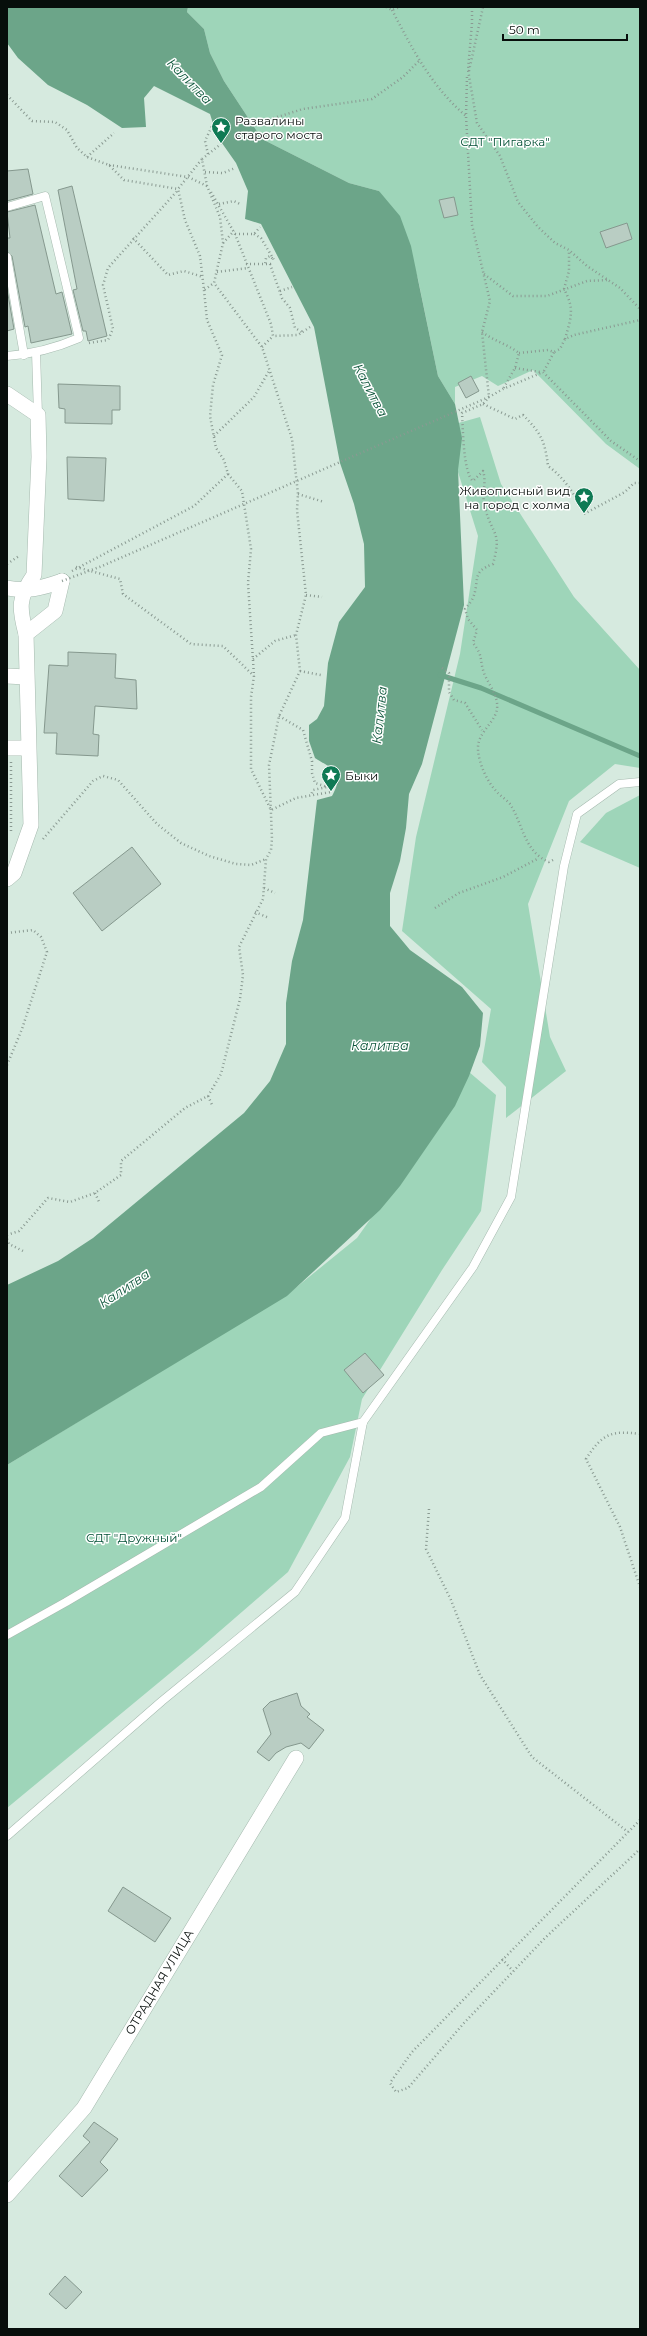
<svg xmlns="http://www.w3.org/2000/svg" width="647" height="2336" font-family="Montserrat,sans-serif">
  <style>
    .green { fill: #9ed5b9 }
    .water { fill: #6ca589 }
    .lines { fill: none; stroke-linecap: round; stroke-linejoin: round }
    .stream { stroke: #6ca589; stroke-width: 5 }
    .building { fill: #b9cdc3; stroke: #85988e }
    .lane-casing { stroke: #a6baaf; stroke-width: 9 }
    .street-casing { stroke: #a6baaf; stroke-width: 16 }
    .path { stroke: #8a9a92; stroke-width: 2.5; stroke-dasharray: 1 3; stroke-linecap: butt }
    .lane { stroke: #fff; stroke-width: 8 }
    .street { stroke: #fff; stroke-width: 15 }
    .path-bridge { stroke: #8a9a92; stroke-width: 2.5; stroke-dasharray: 1 3; stroke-linecap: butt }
    .labels { text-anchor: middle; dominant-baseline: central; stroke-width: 3; stroke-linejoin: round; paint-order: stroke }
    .poi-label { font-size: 12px; fill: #070e0b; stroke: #fff; text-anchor: start }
    .park-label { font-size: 12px; fill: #004f34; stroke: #fff }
    .street-label { font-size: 12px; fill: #070e0b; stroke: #fff }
    .water-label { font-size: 13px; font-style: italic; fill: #10583d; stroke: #fff }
  </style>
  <rect width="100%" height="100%" fill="#d6eadf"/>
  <g class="green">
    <polygon points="188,7 640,7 640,469 606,444 533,370 498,386 482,376 455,387 455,404 438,376 418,279 407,243 379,191 349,183 262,139 224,81 210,53 204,29 187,12"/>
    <polygon points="480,417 501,484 574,597 640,670 640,768 615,764 569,801 528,904 550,1037 566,1071 506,1118 506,1087 482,1062 491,1009 402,931 416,837 460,654 478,536 444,427"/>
    <polygon points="640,795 640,868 580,842 606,813"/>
    <polygon points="462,1066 496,1095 481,1211 442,1270 362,1399 350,1457 288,1572 198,1650 7,1808 7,1465 288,1294 357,1238 442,1118"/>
  </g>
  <path class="water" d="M 7,7 L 188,7 L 187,12 L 204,29 L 210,53 L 224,81 L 262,139 L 349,183 L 379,191 L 400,216 L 411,246 L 438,376 L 455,404 L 462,438 L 458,470 L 464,605 L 422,764 L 409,794 L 406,828 L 400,861 L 390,893 L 390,926 L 410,950 L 462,987 L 483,1013 L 480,1046 L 469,1076 L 455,1106 L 400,1186 L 380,1210 L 287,1296 L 7,1465 L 7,1285 L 58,1261 L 93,1238 L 244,1113 L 270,1081 L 286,1044 L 286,1003 L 292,961 L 303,920 L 317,800 L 332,796 C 345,772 334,770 315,758 L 309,741 L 309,725 L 317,719 L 324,706 L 328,663 L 339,622 L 365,587 L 364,544 L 354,504 L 340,463 L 314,327 L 261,224 L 245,219 L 248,191 L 236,163 L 217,136 L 210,114 L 154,86 L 144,98 L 146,127 L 122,128 L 87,105 L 48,85 L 18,58 L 7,43 Z"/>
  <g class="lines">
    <polyline class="stream" points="440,675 481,688 640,756"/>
  </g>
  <g class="building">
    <polygon points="28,169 33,194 7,201 7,171"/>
    <polygon points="72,186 107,336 88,341 86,331 83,331 73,290 77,289 58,190"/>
    <polygon points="454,197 458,215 444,218 439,200"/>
    <polygon points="35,205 56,294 62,292 72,334 31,343 28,326 25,327 12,256 7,252 7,238 10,238 7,212"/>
    <polygon points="627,223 632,239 606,248 600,232"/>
    <polygon points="7,289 14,329 7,331"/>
    <polygon points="471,376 479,391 466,398 458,383"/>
    <polygon points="58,384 120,386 120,410 112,410 112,424 65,423 65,409 59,408"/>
    <polygon points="67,457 106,458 104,501 68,499"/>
    <polygon points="68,652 116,654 115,678 136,680 137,709 95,706 93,734 99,735 98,756 56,754 57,733 44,733 49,665 68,666"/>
    <polygon points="132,847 161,884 102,931 73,893"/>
    <polygon points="365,1353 384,1375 363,1393 344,1370"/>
    <polygon points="297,1693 301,1706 310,1714 307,1717 324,1730 309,1749 301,1743 286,1747 276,1753 269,1761 257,1752 271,1734 263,1709 270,1702"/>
    <polygon points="123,1887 171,1918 155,1942 108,1911"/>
    <polygon points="94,2122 118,2139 100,2162 108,2170 82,2197 59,2176 90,2142 83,2136"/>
    <polygon points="65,2276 82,2292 66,2309 49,2294"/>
  </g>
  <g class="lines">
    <g class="lane-casing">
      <g id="lane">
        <path d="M 7,207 L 45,196 L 79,338 C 56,348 33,354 7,356"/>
        <polyline points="7,257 24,355"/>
        <polyline points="36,352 38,415"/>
        <polyline points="7,1635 66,1602 261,1487 321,1433 363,1422"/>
        <polyline points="7,1836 162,1701 295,1592 345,1518 363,1422 473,1267 511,1197 564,866 577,814 619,784 640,782"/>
      </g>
    </g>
    <g class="street-casing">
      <g id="street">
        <path d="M 7,394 L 38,415 L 39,457 L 34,575 C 18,598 19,608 26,634"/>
        <path d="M 7,588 C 27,592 42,588 62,581"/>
        <polyline points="7,676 26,677"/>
        <polyline points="7,748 28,748"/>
        <polyline points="7,879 14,873 31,825 26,634 55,611 62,581"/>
        <polyline points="7,2195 84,2108 296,1758"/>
      </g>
    </g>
    <g class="path">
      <polyline points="386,7 392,10 400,7"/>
      <polyline points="472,7 472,23 468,70 477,123 500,156 518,202 538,227 555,243 569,250 587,266 620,288 640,309"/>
      <path d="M 392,10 C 413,50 431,86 466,116"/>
      <polyline points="469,71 483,7"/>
      <polyline points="467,77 466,116 472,225 490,301 482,332 489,397"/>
      <polyline points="7,95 32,121 55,122 67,130 77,148 87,157 109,165 124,180 178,189 202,159 207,186 220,217 223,243 214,283 204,290 200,256 185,220 178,189"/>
      <polyline points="258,123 303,109 372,99 403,77 419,61"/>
      <polyline points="208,154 205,141 212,126"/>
      <polyline points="87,157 114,133"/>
      <polyline points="202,159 221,144"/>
      <polyline points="109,165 188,177 207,186"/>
      <polyline points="205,172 223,173 235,168"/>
      <polyline points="211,192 235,234 271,324 273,336 298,335 310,327"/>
      <polyline points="219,204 234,201 240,204"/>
      <polyline points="235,234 254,234 260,227"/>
      <polyline points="254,234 261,238 274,260 270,256 266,258 265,265"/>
      <polyline points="133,238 168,275 184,271 203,277"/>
      <polyline points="223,243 234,231"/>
      <polyline points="246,264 273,264"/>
      <polyline points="270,264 282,298 290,308 295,328 302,332"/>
      <polyline points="217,272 248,268"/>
      <polyline points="484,274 513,296 547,296 587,281 607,280"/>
      <polyline points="280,291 292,287"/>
      <path d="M 482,332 C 494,341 507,344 519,353 L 515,368 L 503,389"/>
      <path d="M 565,339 C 571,318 575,309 564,289 L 569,271 L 569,250"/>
      <polyline points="89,343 108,340 113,329 103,285 108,268 178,190"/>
      <polyline points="262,347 273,336"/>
      <polyline points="519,353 548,350 554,352 560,349 565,339 574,335 640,320"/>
      <polyline points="515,368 540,372"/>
      <polyline points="544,371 554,352"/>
      <path d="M 483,404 L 515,419 L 523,415 C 541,433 545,441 548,466 C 565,478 575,496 585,513"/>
      <polyline points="214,436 254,397 269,371"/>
      <polyline points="228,474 242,491 251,549 248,583 254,676 251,697 251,769 271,810 296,798 331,792"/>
      <polyline points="298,494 324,502"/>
      <polyline points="584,514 625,492 634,483 640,483"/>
      <polyline points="7,564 19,556"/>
      <polyline points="76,567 120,579 123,594 191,644 223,646 254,676"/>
      <polyline points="72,571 194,506 228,474 224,460 216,448 210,416 213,385 222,355 207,320 204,290"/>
      <polyline points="306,595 322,597"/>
      <polyline points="253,659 275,641 296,635"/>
      <polyline points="442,668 449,673 449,692 454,700 465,703 482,730"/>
      <polyline points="300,671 321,675"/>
      <polyline points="279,716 303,730 312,761 312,773 315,783 327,787 313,790 311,795"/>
      <polyline points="11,762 11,831"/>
      <polyline points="43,839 93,781 103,776 118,780 157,824 181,843 209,856 236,864 251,865 266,859"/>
      <path d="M 553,860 L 549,862 C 524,852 523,824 510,804 C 506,799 500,796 496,791 C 487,781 479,764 478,750 C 477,734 491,726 496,713 C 501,698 489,686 484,673 C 479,659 484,657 473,643 L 477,630 L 468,619 L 465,609 C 468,605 471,602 473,598 C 480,580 471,572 493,564 C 502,531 493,537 485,508 C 481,495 487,483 483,471 L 473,481 C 463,473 463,427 462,413 L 483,404 L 489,397 L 503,389 L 543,372 L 611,441 L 640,461"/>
      <polyline points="264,888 275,893"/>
      <polyline points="435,908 459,893 503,877 539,858"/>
      <polyline points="255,912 269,918"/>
      <polyline points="7,933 33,930 41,937 47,952 22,1029 7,1065"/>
      <polyline points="208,1096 213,1107"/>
      <polyline points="95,1193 100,1204"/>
      <polyline points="7,1235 19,1231 48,1198 70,1202 95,1193 121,1175 121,1161 185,1108 208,1096 221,1074 240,999 243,975 239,947 263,899 266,859 271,850 272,839 269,765 279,716 300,671 296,635 306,595 297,510 298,494 292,439 262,347 214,283"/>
      <polyline points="7,1239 9,1244 23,1251"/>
      <path d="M 640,1434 C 611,1430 602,1434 586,1459 L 620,1527 L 640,1587"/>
      <polyline points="429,1509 426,1549 451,1600 480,1675 532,1757 628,1832"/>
      <polyline points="640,1820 412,2052 390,2083 396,2092 408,2088 464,2023 545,1938 640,1849"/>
      <polyline points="502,1959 513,1971"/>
    </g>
    <use href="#lane" class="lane"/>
    <use href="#street" class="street"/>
    <polyline class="path-bridge" points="62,581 102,566 489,397"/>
  </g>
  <defs>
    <g id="sight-pin" transform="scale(1)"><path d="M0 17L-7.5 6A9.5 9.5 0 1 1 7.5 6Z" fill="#0f7a54" stroke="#fff"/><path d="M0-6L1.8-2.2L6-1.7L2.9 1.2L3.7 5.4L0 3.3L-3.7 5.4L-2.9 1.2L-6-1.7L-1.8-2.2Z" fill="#fff"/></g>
  </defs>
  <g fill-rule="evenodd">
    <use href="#sight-pin" x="221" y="127"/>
    <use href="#sight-pin" x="584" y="497"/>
    <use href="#sight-pin" x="331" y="775"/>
  </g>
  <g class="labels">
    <g class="poi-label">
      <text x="235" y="120">Развалины<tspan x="235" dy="14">старого моста</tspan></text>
      <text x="570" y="490" text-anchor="end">Живописный вид<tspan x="570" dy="14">на город с холма</tspan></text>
      <text x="345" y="775">Быки</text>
    </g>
    <g class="park-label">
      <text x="505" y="141">СДТ "Пигарка"</text>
      <text x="134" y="1537">СДТ "Дружный"</text>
    </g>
    <g class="street-label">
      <text transform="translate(159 1982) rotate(-59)">ОТРАДНАЯ УЛИЦА</text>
    </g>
    <g class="water-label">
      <text transform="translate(190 81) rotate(46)">Калитва</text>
      <text transform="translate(371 390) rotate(62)">Калитва</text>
      <text transform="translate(379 715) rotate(-84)">Калитва</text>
      <text x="380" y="1045">Калитва</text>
      <text transform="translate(124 1288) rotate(-34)">Калитва</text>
    </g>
  </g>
  <rect width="647" height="2336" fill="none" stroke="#070e0b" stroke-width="16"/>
  <path d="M503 34v6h124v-6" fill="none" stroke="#070e0b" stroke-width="2"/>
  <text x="509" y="34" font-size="12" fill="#070e0b" stroke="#ffffff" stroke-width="3" paint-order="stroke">50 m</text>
</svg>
